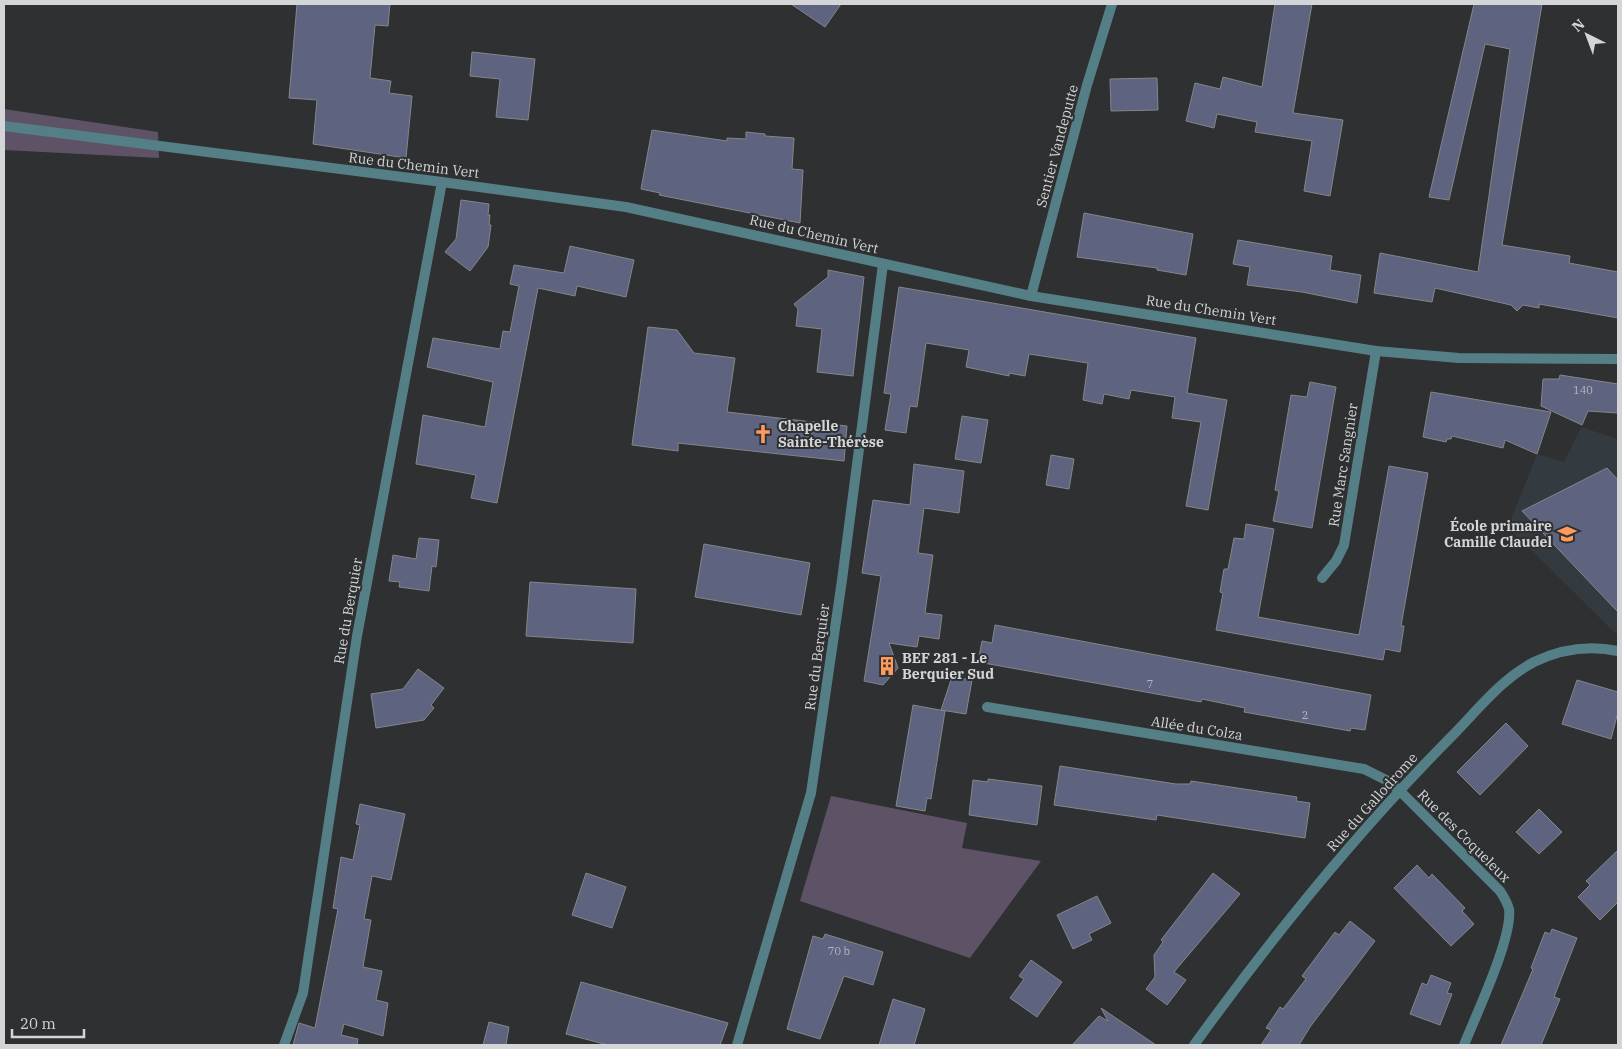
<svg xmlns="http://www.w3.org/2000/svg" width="1622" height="1049" font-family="'IBM Plex Serif',serif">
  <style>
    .built { fill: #333a40 }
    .green { fill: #5e5366 }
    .building { fill: #5e637f; stroke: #858688 }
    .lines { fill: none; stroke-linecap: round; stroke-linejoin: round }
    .minor { stroke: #557f86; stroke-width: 10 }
    .labels { text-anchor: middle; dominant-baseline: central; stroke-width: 4; stroke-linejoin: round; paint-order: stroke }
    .number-label { font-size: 11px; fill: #b6b8c0 }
    .street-label { font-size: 14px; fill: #d3d5d6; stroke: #2e3031 }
    .poi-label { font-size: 14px; font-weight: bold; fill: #d3d5d6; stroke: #2e3031; text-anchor: start }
  </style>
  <rect width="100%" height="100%" fill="#2e3031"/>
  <polygon class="built" points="1581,427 1618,439 1618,636 1508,527 1537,454 1564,462"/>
  <g class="green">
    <polygon points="4,109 158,132 159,158 4,150"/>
    <polygon points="831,796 967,823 962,848 1041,861 970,958 800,901"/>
  </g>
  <g class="building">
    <polygon points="297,4 390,4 388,26 375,25 370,78 391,81 389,93 412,96 406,158 313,144 317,100 289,98"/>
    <polygon points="791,4 841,4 825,27"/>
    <polygon points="1275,4 1312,4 1293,113 1343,120 1330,196 1304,191 1312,141 1255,132 1257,122 1217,114 1214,128 1186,121 1195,83 1220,89 1223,77 1262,87"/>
    <polygon points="1474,4 1542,4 1502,245 1570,256 1569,263 1618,272 1618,318 1539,304 1539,308 1523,305 1517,311 1511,305 1435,288 1432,302 1374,293 1380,253 1478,272 1510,49 1485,44 1449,200 1429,197"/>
    <polygon points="472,52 535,59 528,120 496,117 500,79 470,76"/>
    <polygon points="1157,78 1158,110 1111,111 1110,79"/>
    <polygon points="652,130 727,141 727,138 746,139 746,132 765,134 765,136 794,138 792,169 803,170 800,223 659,195 660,193 641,189"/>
    <polygon points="461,200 489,204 488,215 490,215 489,225 491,225 488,247 470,271 445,252 456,239"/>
    <polygon points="1084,213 1193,234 1186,275 1157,270 1157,268 1077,257"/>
    <polygon points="1238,240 1332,256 1330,270 1361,275 1357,303 1302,292 1247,285 1250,267 1233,264"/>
    <polygon points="570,246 634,260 626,297 577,286 575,296 538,288 497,503 471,498 476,475 416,464 423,415 485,427 493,382 427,367 433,338 500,349 503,331 510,332 519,286 510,284 514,265 564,273"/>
    <polygon points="828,270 864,277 853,376 817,372 822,329 796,326 798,309 794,304 828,277"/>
    <polygon points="899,287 1196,338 1187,393 1227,400 1208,510 1186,506 1201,422 1172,418 1175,397 1131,390 1129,399 1104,394 1102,404 1083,400 1088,363 1029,354 1025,376 1009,373 1009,376 966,367 969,350 926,343 917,407 910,406 906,433 885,430 891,394 884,393"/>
    <polygon points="648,327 677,330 694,353 735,358 727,412 847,426 844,461 678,443 678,451 632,445"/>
    <polygon points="1560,375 1618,384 1618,413 1588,411 1582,425 1541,406 1543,379 1559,379"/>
    <polygon points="1310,382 1336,387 1312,528 1273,521 1279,491 1275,490 1291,395 1307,397"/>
    <polygon points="1431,392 1551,412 1537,454 1505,440 1503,448 1452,436 1451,439 1447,439 1446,442 1423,437"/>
    <polygon points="962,416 988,420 981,463 955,459"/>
    <polygon points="1051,455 1074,459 1069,489 1046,485"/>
    <polygon points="914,464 964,471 959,513 924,508 918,553 933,555 925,613 942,615 939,639 919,636 917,647 889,643 898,668 883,685 864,681 881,576 862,573 873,500 910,505"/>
    <polygon points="1389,466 1428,473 1401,626 1404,626 1400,652 1385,649 1383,660 1216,630 1223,593 1220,592 1224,569 1228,569 1234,538 1244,539 1246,524 1274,529 1258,617 1359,635"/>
    <polygon points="1607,468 1618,480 1618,612 1522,511"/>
    <polygon points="419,538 439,540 436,567 432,566 429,591 399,587 400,582 389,581 393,555 416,559"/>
    <polygon points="704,544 810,563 801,615 695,597"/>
    <polygon points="530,582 636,589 633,643 526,636"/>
    <polygon points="995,625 1371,695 1365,730 1351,728 1350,731 1244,712 1245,708 1202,699 1201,702 978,662 982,641 992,643"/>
    <polygon points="418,669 444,688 431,705 434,708 424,720 376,728 371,694 403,689"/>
    <polygon points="952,677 972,680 966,714 941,710"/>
    <polygon points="1577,680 1618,692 1618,712 1611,739 1562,724"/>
    <polygon points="913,705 945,711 931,799 927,798 925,811 896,806"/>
    <polygon points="1506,723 1528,746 1480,795 1457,772"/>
    <polygon points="1060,766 1176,784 1190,784 1191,781 1297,797 1296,801 1310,803 1305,838 1157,815 1156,820 1054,805"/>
    <polygon points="988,779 1042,786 1037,825 969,815 973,780 988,782"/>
    <polygon points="360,804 405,814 391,880 372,876 364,919 371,920 363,967 382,971 376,1000 388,1003 383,1036 344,1024 341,1035 358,1039 357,1045 293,1045 299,1023 315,1028 338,909 333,908 341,857 353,860 360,825 356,824"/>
    <polygon points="1539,809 1562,832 1539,854 1516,832"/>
    <polygon points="1618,850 1618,902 1600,920 1578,897 1590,885 1586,881"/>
    <polygon points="1417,865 1429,878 1432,874 1465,908 1462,911 1474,924 1451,946 1394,888"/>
    <polygon points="586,873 626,887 612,928 572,915"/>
    <polygon points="1213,873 1240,894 1174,972 1186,980 1167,1005 1146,989 1155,977 1154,955 1163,942 1161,940"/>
    <polygon points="1097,896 1111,923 1089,934 1092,940 1073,949 1057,915"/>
    <polygon points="1350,921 1375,941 1310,1027 1299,1045 1261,1045 1271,1030 1266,1028 1280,1007 1283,1009 1306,979 1302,976 1335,932 1339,935"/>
    <polygon points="1552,929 1577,938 1554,997 1560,999 1541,1045 1501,1045 1533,969 1531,968 1545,932 1550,934"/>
    <polygon points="825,934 883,952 873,985 844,976 820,1039 787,1029 813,936 823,939"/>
    <polygon points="1031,960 1062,982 1037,1017 1010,998 1024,979 1019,976"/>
    <polygon points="1431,975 1451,983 1447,993 1452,994 1440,1025 1410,1014 1422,983 1427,985"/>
    <polygon points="581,982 728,1023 720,1045 608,1045 566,1034"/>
    <polygon points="893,999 925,1009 914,1045 879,1045"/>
    <polygon points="1101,1008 1156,1045 1072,1045 1099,1016 1108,1021"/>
    <polygon points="489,1022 509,1027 506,1045 483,1045"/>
  </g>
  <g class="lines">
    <g class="minor">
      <polyline points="4,126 442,182 626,207 1031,296 1376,351 1459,358 1618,359"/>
      <polyline points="1031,296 1087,85 1112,4"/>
      <polyline points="1322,578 1336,561 1344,545 1376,351"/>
      <path d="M 987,707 L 1364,769 L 1386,780 L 1399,790 L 1500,891 C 1504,897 1507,902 1509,909 C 1513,937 1476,1015 1464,1045"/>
      <polyline points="284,1045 303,993 357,636 442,182"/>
      <polyline points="737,1045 811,793 842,580 883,264"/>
      <path d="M 1194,1045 C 1272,937 1356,833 1450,738 C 1476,712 1501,679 1534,662 C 1561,649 1589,645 1618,651"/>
    </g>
  </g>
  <defs>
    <g id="church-bare" transform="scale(1.5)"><path d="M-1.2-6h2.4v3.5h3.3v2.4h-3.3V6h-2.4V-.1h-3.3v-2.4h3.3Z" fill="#ff9b5a" stroke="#2e3031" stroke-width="2.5" paint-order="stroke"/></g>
    <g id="school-bare" transform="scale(1.5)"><path d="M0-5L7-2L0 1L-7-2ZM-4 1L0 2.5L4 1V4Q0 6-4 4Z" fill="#ff9b5a" stroke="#2e3031" stroke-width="2.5" paint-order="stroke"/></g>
    <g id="building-bare" transform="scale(1.5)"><path d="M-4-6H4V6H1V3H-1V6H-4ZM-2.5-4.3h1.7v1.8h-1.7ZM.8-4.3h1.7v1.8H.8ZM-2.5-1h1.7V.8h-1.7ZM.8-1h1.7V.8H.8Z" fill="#ff9b5a" stroke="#2e3031" stroke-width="2.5" paint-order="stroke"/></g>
  </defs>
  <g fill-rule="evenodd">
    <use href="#church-bare" x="763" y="434"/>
    <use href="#school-bare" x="1567" y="534"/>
    <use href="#building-bare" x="887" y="666"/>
  </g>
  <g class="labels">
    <g class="number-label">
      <text x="1583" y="390">140</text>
      <text x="1150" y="684">7</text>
      <text x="1305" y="715">2</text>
      <text x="839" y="951">70 b</text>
    </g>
    <g class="street-label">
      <text transform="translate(1057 146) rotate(-75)">Sentier Vandeputte</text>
      <text transform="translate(414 165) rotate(7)">Rue du Chemin Vert</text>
      <text transform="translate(814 234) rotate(13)">Rue du Chemin Vert</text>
      <text transform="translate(1211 310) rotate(9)">Rue du Chemin Vert</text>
      <text transform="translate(1343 465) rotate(-81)">Rue Marc Sangnier</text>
      <text transform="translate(348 611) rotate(-80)">Rue du Berquier</text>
      <text transform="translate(817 657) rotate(-82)">Rue du Berquier</text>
      <text transform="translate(1197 728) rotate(9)">Allée du Colza</text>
      <text transform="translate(1372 802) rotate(-48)">Rue du Gallodrome</text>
      <text transform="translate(1464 836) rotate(45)">Rue des Coqueleux</text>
    </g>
    <g class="poi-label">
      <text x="778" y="426">Chapelle<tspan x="778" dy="16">Sainte-Thérèse</tspan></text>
      <text x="1552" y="526" text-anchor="end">École primaire<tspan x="1552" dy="16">Camille Claudel</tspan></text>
      <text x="902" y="658">BEF 281 - Le<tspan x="902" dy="16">Berquier Sud</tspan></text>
    </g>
  </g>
  <rect width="1622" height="1049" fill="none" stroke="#d3d5d6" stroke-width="10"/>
  <g transform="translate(1587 35) rotate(318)" stroke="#2e3031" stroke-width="4" paint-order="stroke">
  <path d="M0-4L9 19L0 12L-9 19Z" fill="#d3d5d6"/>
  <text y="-8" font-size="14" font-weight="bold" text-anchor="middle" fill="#d3d5d6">N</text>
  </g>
  <path d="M12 1029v8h72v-8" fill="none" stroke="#d3d5d6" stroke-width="2.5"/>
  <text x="20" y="1029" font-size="15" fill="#d3d5d6" stroke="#2e3031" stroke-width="4" paint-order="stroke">20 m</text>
</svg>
